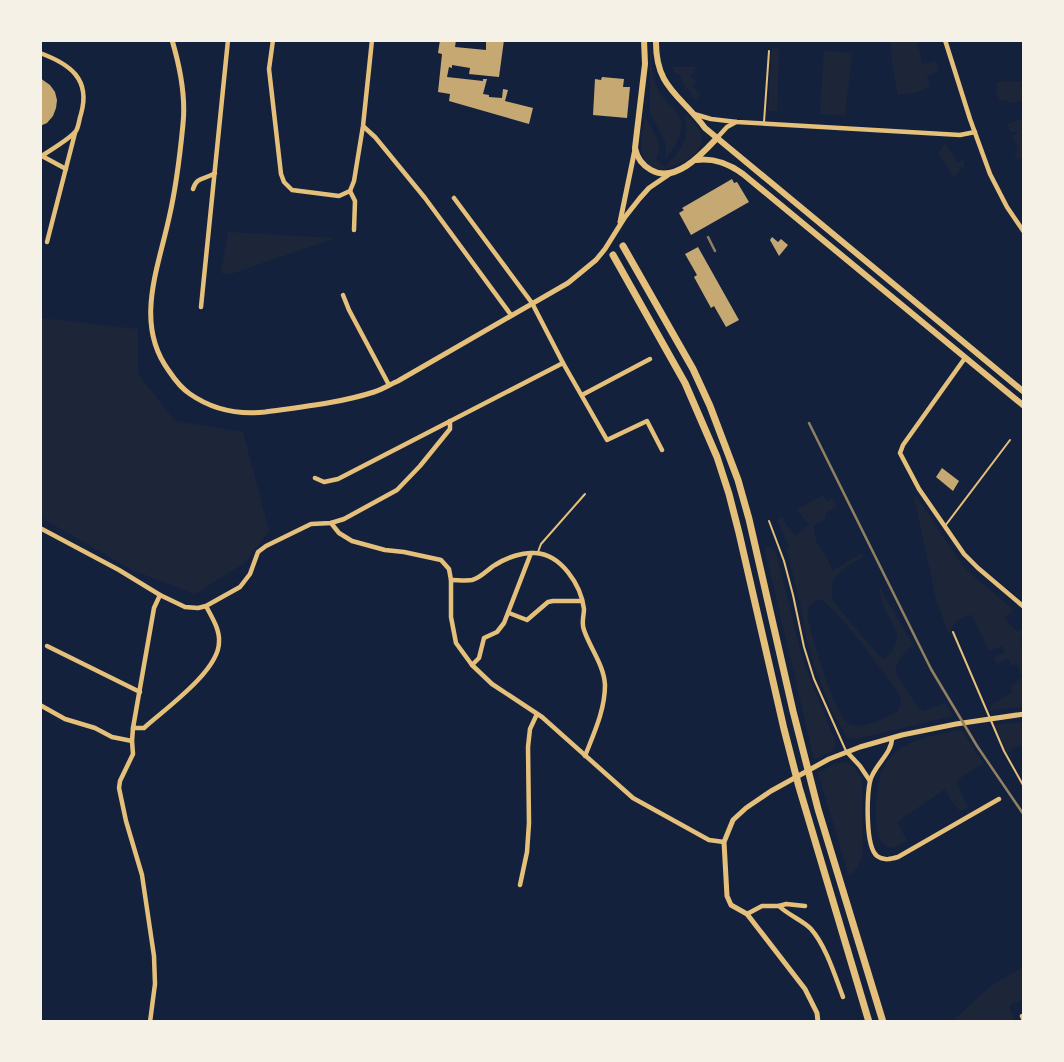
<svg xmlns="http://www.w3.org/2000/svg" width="1064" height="1062" font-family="'Golos Text',sans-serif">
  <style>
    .green { fill: #1d2539; fill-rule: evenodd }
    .building { fill: #c6a872 }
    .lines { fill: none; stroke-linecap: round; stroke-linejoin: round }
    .service { stroke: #e5c07b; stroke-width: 2 }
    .minor { stroke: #e5c07b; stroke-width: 4.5 }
    .tertiary { stroke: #e5c07b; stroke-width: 5 }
    .secondary { stroke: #e5c07b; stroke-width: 6 }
    .trunk { stroke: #e5c07b; stroke-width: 7 }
    .rail { stroke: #918062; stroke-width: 2.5 }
  </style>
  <rect width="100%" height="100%" fill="#14213d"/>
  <g class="green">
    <path d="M 650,40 L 651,40 C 651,57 651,74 658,90 C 662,98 670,104 676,111 C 689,129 675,147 664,161 L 666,153 L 665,141 L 650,113 Z"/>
    <polygon points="891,40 917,40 922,64 936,61 939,71 927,76 930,87 915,93 898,95 891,57"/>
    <polygon points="772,48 779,49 777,111 768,111"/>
    <polygon points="824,51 852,53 845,116 820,114"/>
    <polygon points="672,67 697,67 691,76 696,81 692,86 701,94 696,100 690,95 692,93 687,88 685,90 683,88 685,86 679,74 676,75"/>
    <polygon points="1022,81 1021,87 1024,87 1024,100 1009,103 1007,100 1000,101 996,89 998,89 996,82"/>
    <path d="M 685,114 C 705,132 710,146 684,161 C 669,168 650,178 643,155 C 639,144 643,128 645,116 C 653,134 664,140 656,160 L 666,167 C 683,146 689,142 685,114 Z"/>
    <polygon points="1024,118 1024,157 1018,160 1014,153 1017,152 1016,149 1018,148 1012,136 1018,133 1017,131 1011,133 1007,124"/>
    <polygon points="956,143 967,159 963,162 965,165 954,177 938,153 945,144 958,163 966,158"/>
    <polygon points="228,232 336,238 231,274 221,273"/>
    <polygon points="40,318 138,329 138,374 175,421 243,432 269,531 246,562 195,594 132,570 40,517"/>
    <path d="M 823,495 L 827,501 L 832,499 L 837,507 L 826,513 L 825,519 L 813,526 L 817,543 L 826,557 L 833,571 L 861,553 L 864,557 C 844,568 827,575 833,601 L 880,657 L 884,659 C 916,631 878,619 880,588 L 913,645 C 904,653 895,661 896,673 L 918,708 L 923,711 L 945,703 L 953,716 L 856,739 L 847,738 L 830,707 L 814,665 L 805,633 L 800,602 L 786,549 L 789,548 L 777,520 L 782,517 L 787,525 L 796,536 L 809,525 L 797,509 ZM 817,600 L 824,601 L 853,632 L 899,693 L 901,703 L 898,711 C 888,717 863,729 851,725 C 835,719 812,637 808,619 C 807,609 809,605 817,600 Z"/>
    <path d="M 916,496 L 962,565 L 970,573 L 1014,610 L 1005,618 L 1017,632 L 1020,630 L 1024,633 L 1020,640 L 1024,643 L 1024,675 L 1022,677 L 1024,678 L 1024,707 L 989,710 L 994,703 L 1012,692 L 1010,687 L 1012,687 L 1012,684 L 1016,683 L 1022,677 L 1017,664 L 1012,666 L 1008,659 L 997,664 L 994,658 L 1005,652 L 1002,646 L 989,651 L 972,615 C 962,615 952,624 949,634 L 937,603 L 914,497 Z"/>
    <polygon points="764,546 772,548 776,552 803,661 835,741 834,750 814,759"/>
    <polygon points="1024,722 1024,750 1019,745 1007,753 995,725"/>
    <path d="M 962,730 L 983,763 L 956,781 L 968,807 L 960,811 L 951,800 L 945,789 L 897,822 L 907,841 L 894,848 L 887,847 C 876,838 876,826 876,813 C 875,747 907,740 962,730 Z"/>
    <polygon points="844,762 852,765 862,778 863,853 858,867 849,876 818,773 836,763"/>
    <polygon points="1024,966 1024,999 1009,1005 1014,1019 1008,1022 952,1022 988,988"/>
  </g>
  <g class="building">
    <polygon points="440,40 456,40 455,47 486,50 486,40 504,40 499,77 469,74 470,68 452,65 452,68 449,67 447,77 483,81 483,79 487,79 483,94 489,95 489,97 502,98 503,89 508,90 505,101 533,108 529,124 449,101 450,94 438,92 442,54 438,53"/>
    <polygon points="602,77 624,79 623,87 630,87 627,118 593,115 595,79 601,80"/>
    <polygon points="40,78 50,85 55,92 57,100 56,108 53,116 47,123 40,126"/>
    <polygon points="732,179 734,183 737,182 749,202 691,235 679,213 684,210 682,208"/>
    <polygon points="772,237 778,242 781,239 788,245 779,256 770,240"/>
    <polygon points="698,247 739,320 726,327 714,306 711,308 694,277 697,275 685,254"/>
    <polygon points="942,468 959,481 953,491 936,477"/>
  </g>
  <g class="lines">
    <g class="service">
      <polyline points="764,122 769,51"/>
      <polyline points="769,521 784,561 793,595 804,647 814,679 846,751"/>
      <polyline points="945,526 1010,440"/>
      <polyline points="538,552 541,544 585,494"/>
      <polyline points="953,632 1004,751 1023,785 1024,784"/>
    </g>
    <g class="minor">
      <polyline points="273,40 269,69 281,174 284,182 292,190 339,196 350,191 354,181 363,126 372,40"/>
      <polyline points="945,40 970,119 990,174 1007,207 1024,232"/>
      <path d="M 40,53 C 70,64 91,79 81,114 C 79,119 79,126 76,131 C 72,137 48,152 40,157"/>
      <polyline points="694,114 711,119 737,122 960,135 975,132"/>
      <polyline points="364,127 375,137 425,198 511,315"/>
      <polyline points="717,138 727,127 736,122"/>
      <polyline points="42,156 66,169"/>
      <path d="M 193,189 C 197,176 205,180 215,173"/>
      <polyline points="350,191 355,201 354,230"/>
      <polyline points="454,198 532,303 563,363 607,440 647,421 662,450"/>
      <polyline points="47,242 75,133"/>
      <polyline points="343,295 349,310 389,385"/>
      <polyline points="201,307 228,40"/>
      <polyline points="965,358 903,445 900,453 919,489 964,554 978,568 1024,607"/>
      <polyline points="582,395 650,359"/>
      <polyline points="315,478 324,482 338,479 563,363"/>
      <polyline points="331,523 339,533 352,541 385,550 404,552 441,560 449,569 451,580 451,617 456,643 472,665 492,684 542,717 633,798 709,840 724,842"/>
      <polyline points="40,528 119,570 160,595 185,607 198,608 206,606 240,587 250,574 258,552 266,546 311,524 331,523 344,519 397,490 420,466 450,429 450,421"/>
      <path d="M 451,580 C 458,580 466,581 472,580 C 481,578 488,569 495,565 C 506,558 522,552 535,553 C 561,554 581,585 584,609 C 584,616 581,623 584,630 C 590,648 604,665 605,685 C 605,710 594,733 585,756"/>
      <polyline points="509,613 527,620 548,602 553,601 582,601"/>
      <polyline points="47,646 140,692"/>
      <polyline points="472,665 479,658 484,638 497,632 504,623 531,553"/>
      <polyline points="40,705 65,719 95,728 112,737 132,741"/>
      <path d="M 133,728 L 144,728 C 165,709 219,671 219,642 C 220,629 211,616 206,606"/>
      <path d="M 892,738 C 892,754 874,765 870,781 C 867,796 865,846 877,856 C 884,861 891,859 898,857 L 999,799"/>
      <polyline points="847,752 860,766 870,781"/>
      <polyline points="520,885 527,852 529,823 528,747 530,729 537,714"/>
      <path d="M 779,906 C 788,915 804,921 811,929 C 826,946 835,976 843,997"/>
      <polyline points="747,914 762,906 779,906 786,904 805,906"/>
      <polyline points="1022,1016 1024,1021"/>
      <polyline points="150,1022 155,984 154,956 142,875 126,821 119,788 120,781 133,754 132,741 133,728 154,608 160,595"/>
    </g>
    <g class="tertiary">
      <path d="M 172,40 C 180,67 186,96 183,124 C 180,155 176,188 169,218 C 158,269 134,324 169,371 C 175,380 181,388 190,394 C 213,410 237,415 265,412 C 301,407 340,403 374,392 C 383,389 391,384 398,381 L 568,283 L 596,260 L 605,249 L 625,217 L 640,198 L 649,188 L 671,173"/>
      <polyline points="620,222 635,149"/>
      <polyline points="818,1022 817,1013 805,989 747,914 731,905 727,896 724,842 733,820 746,808 771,791 829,759 860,747 902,735 956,724 1024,714"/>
    </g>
    <g class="secondary">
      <path d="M 644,40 L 645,64 L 635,148 C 637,158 642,165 651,170 C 675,184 702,154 717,138"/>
      <path d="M 656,40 C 655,88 681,95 705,128 L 1024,392"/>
      <path d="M 696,160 C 714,158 728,163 743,174 L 1024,406"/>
    </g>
    <g class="trunk">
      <polyline points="623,246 693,369 710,406 738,480 749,519 793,711 818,809 883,1022"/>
      <polyline points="613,255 685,383 717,457 729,494 739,533 784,729 799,787 869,1022"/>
    </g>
    <g class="rail">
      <polyline points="708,237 715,251"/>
      <polyline points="809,423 931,669 977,746 1024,815"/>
    </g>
  </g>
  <rect width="1064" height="1062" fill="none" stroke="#f6f1e7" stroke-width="84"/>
</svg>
